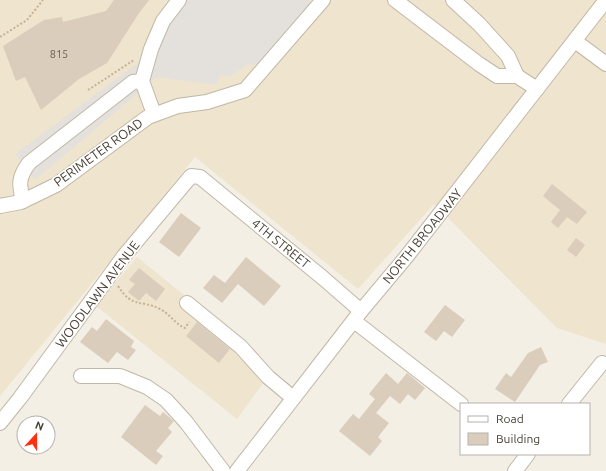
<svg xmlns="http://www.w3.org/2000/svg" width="606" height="471" font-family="Ubuntu,sans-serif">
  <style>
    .education { fill: #efe4cd }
    .parking { fill: #e4e1dd }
    .building { fill: #dacdbc }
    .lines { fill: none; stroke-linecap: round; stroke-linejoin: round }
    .minor-casing { stroke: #c1b7a6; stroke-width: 16 }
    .path { stroke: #c4b296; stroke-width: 2; stroke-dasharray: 2 2; stroke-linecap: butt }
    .minor { stroke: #fff; stroke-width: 14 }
    .labels { text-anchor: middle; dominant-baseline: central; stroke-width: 3.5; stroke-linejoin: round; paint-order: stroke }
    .number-label { font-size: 11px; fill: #6c6255 }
    .street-label { font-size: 13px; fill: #473f33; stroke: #fff }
  </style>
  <rect width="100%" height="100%" fill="#f4efe4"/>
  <g class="education">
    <polygon points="0,0 606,0 606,344 557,328 434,204 358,289 195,157 0,396"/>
    <polygon points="137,257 246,345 272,371 237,419 96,306"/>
  </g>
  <polygon class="parking" points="183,0 310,0 309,5 258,65 248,64 230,77 220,75 217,85 157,77 35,180 15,154 138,63"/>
  <g class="building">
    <polygon points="114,0 149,0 139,13 107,63 79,79 41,110 25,77 16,81 3,46 44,20 62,17 63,22 106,11"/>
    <polygon points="552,184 587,212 577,224 567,217 558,228 551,222 560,210 543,196"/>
    <polygon points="181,213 201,228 179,257 159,242"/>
    <polygon points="576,238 585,245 576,257 567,250"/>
    <polygon points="246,257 281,286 264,306 238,284 222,303 203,288 214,275 225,283"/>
    <polygon points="139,268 165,289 156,301 146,293 139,301 128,292 135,284 129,280"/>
    <polygon points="445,305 465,320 452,337 444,331 436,341 424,332"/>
    <polygon points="106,319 134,341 131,347 136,350 128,360 117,352 108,363 80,342 92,327 97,331"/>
    <polygon points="197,322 230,349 219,363 186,336"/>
    <polygon points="541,347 548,362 540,365 515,402 495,389 506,373 511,377 528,353"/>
    <polygon points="386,373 398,384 407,373 425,388 415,400 408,394 400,404 390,396 376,413 389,423 378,437 382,441 370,456 339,431 353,414 359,419 375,399 369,394"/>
    <polygon points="145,405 160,416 163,412 174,421 168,428 172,432 156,451 163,456 156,465 121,437"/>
  </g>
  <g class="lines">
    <g class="minor-casing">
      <g id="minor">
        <polyline points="395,0 479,64 497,76 517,76 537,89"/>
        <polyline points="453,0 479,24 508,56 517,76"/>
        <polyline points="575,41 606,64"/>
        <polyline points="154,114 142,81 151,49 163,21 179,0"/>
        <path d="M 23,201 C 19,184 18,178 29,163 L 133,82 L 142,81"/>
        <polyline points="0,206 21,202 56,185 148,117 178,106 207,102 245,90 323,0"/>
        <polyline points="187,303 241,347 268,377 293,398"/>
        <polyline points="354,321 461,404"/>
        <polyline points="81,376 120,376 147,387 166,400 186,422 223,471"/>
        <polyline points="569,404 602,363"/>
        <polyline points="0,423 20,398 124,256 191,176 200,177 323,278 361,311"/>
        <polyline points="237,471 361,311 407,256 606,0"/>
        <polyline points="515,471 528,454"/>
      </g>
    </g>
    <g class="path">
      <polyline points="0,37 27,20 43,0"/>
      <polyline points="88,90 134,60"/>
      <path d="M 118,286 C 133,309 140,299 160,309 C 170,314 175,324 185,328 L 189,322"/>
    </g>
    <use href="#minor" class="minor"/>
  </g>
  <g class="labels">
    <g class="number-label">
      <text x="59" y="54">815</text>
    </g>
    <g class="street-label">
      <text transform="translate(98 152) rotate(-36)">PERIMETER ROAD</text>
      <text transform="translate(422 236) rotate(-51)">NORTH BROADWAY</text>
      <text transform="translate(281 243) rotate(39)">4TH STREET</text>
      <text transform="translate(97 294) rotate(-53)">WOODLAWN AVENUE</text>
    </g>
  </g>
  <rect x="460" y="403" width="130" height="52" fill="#ffffff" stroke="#b5b2ad"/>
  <rect x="468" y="416" width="20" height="6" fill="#ffffff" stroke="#b5b2ad"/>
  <text x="496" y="423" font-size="12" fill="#473f33">Road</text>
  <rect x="468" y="433" width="20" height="12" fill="#dacdbc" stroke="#b5b2ad"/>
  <text x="496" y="443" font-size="12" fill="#473f33">Building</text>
  <g transform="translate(36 435) rotate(21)"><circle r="19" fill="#ffffff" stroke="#b5b2ad"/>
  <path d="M0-3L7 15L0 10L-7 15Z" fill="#ff2f10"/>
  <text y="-6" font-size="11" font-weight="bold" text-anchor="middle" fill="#473f33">N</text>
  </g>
</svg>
